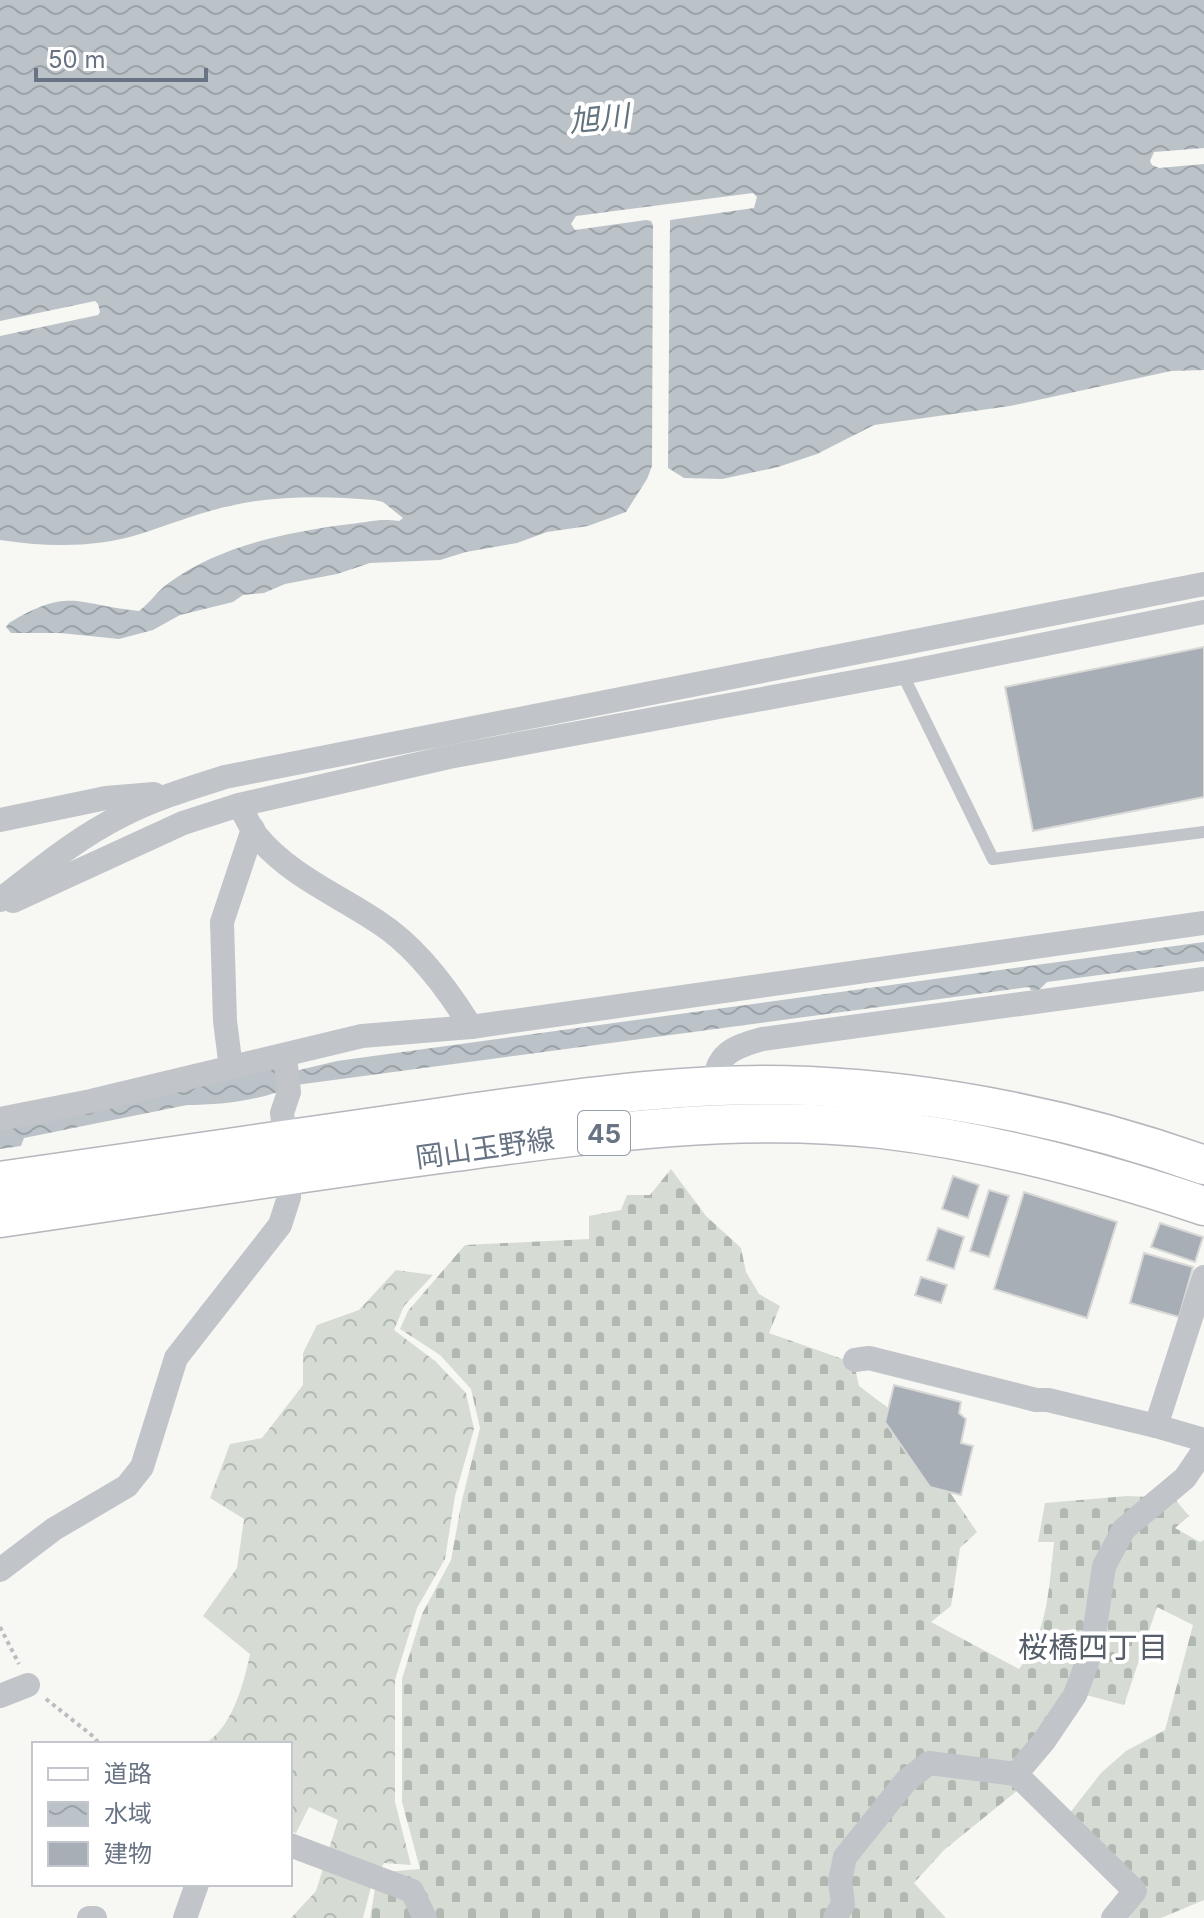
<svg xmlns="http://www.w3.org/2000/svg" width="1204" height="1918" font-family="Inter,'Noto Sans JP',sans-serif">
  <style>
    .forest { fill: url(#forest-crowns) }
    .cemetery { fill: url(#cemetery-stones) }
    .water { fill: url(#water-waves) }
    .building { fill: #a8aeb5; stroke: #d8d9d7; stroke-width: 2 }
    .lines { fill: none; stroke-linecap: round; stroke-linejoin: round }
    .primary-casing { stroke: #b4b7bc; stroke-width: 41 }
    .path { stroke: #bbbdc0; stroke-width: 4; stroke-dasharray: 4 4; stroke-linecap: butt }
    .service { stroke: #c1c4c8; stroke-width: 12 }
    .minor { stroke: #c1c4c8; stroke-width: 24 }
    .primary { stroke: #fff; stroke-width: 38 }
    .labels { text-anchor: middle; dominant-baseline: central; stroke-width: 8; stroke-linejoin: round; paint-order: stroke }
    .shield { fill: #fff; stroke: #959da8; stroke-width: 2 }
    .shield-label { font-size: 26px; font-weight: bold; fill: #687383 }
    .street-label { font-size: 28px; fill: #687383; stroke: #fff }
    .water-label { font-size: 30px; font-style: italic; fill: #64747f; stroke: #fff }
    .neighbourhood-label { font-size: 30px; fill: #565e69; stroke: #fff }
  </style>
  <defs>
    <pattern id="forest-crowns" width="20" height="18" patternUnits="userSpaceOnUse" patternTransform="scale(2)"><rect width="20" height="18" fill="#d6dcd4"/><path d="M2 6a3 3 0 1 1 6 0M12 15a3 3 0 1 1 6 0" fill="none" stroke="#b1b7b1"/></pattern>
    <pattern id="cemetery-stones" width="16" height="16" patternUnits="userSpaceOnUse" patternTransform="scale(2)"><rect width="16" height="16" fill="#d6dcd4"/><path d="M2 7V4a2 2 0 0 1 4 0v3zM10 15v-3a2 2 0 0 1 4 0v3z" fill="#b1b7b1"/></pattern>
    <pattern id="water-waves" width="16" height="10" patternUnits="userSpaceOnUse" patternTransform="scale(2)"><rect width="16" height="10" fill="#bbc3c8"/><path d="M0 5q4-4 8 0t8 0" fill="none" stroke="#9ca3a8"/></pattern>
  </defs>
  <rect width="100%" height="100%" fill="#f7f7f4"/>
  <path class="forest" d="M 396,1270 L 433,1275 L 404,1306 L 394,1330 L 435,1361 L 466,1393 L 474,1429 L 455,1496 L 445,1559 L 417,1608 L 395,1680 L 395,1802 L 411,1865 L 384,1863 L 371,1887 L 363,1918 L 291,1918 L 316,1891 L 338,1820 L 309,1807 L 296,1833 L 290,1831 L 290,1744 L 204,1744 C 232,1729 244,1683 250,1654 L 203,1616 L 237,1568 L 244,1519 L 210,1498 L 230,1444 L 262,1438 L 303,1385 L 303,1353 L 317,1325 L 359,1310 Z"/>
  <path class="cemetery" d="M 671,1169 L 706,1216 L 741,1248 L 746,1272 L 759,1294 L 780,1306 L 769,1333 L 854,1363 L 859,1386 L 896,1414 L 977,1532 L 960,1548 L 951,1606 L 931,1622 L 1019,1669 C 1048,1633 1049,1587 1054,1542 L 1038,1542 L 1045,1503 L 1127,1496 L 1174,1498 L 1189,1516 L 1175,1528 L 1200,1542 L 1204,1540 L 1204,1900 L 1161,1918 L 1129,1918 L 1146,1893 L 1069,1814 L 1101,1773 L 1126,1751 L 1165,1730 L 1193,1625 L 1157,1607 L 1124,1705 L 1086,1695 L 1018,1790 L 944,1850 L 914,1883 L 946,1918 L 370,1918 L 375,1889 L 383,1872 L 420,1869 L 402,1802 L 402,1679 L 422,1614 L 451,1560 L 462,1500 L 480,1428 L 471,1389 L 440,1355 L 400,1329 L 408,1311 L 465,1245 L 589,1239 L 589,1216 L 621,1210 L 627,1195 L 650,1195 Z"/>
  <g class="water">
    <path d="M 0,0 L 1204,0 L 1204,148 L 1154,152 L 1150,161 L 1152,165 L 1159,168 L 1204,164 L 1204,370 L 1171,371 L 1010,406 L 874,425 L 817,454 L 778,467 L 722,479 L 684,478 L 668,468 L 670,220 L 754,208 L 757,197 L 753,193 L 576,216 L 571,224 L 575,230 L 646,220 L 651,221 L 653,225 L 652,466 L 647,479 L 626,512 L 588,526 L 547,532 L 517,543 L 466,552 L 440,560 L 370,563 L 337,574 L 285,584 L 264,593 L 243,595 L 233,602 L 180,615 L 153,630 L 119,639 L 60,633 L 11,633 L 6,627 L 9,623 C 70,586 77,605 139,611 C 150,603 158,590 170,582 C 221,545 289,532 350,524 C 369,522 379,518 399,521 L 403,518 L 383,502 L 374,500 C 329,496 279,495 234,505 C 201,512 171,524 140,534 C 96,548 46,547 0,540 L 0,336 L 98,315 L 100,312 L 98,304 L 95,301 L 0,321 Z"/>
    <path d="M 1204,942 L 1204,961 L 1047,982 L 1039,990 L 1031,990 L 1029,987 L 296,1085 C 263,1100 223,1105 187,1105 L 24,1138 L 21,1146 L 0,1149 L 0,1127 L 275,1068 L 295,1071 L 337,1061 Z"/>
  </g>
  <g class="building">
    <polygon points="1204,647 1204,797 1033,831 1005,687"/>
    <polygon points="953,1176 979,1185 968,1218 942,1209"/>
    <polygon points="989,1190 1009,1196 989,1257 970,1251"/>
    <polygon points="1024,1192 1117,1222 1087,1318 994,1289"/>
    <polygon points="1160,1223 1203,1237 1195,1262 1151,1247"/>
    <polygon points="938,1228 964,1237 954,1269 927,1260"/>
    <polygon points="1144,1253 1193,1267 1179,1317 1130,1303"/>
    <polygon points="921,1277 947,1285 941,1303 915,1295"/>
    <polygon points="894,1385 961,1402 959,1413 966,1419 961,1443 973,1446 961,1495 930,1487 885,1422"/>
  </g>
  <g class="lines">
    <g class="primary-casing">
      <g id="primary">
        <path d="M 0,1181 C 148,1160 295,1138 443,1117 C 564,1100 686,1080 809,1086 C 942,1092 1078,1120 1204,1165"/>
        <path d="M 0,1218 C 152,1196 303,1172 455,1152 C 596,1133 740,1113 882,1129 C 992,1142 1100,1171 1204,1206"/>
      </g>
    </g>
    <g class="path">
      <polyline points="0,1627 19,1664"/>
      <polyline points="46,1699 94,1737 99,1744"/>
    </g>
    <polyline class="service" points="902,673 993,859 1204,832"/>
    <g class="minor">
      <path d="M 239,805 C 245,815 250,827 257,836 C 289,875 338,895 378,922 C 417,947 447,988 471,1027"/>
      <polyline points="0,820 106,798 154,794"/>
      <path d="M 0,900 C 39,870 77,838 121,816 C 154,799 190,788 225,777 L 1204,584"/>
      <polyline points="13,901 183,823 239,805 449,757 902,673 1204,612"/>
      <polyline points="231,1068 225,1021 222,922 253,829"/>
      <path d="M 713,1099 C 714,1057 725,1049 762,1039 L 1204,979"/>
      <polyline points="0,1119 91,1101 362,1036 471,1027 1204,923"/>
      <polyline points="855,1360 869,1358 1036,1400 1048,1400 1156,1426 1204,1440"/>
      <polyline points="1156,1426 1204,1277"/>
      <polyline points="0,1570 54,1529 127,1486 142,1467 176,1358 280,1225 289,1197 290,1174 282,1113 289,1092 285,1056"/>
      <polyline points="0,1696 28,1685"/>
      <polyline points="290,1845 412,1891 425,1918"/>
      <polyline points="89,1918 95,1918"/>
      <polyline points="185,1918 197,1884"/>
      <polyline points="835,1918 843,1904 840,1881 845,1857 906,1781 929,1763 1016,1774"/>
      <polyline points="1113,1918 1135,1891 1016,1774 1044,1741 1075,1695 1092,1649 1104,1566 1124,1529 1185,1478 1204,1450"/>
    </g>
    <use href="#primary" class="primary"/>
  </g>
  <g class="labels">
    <rect class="shield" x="578" y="1111" width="52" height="44" rx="6"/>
    <g class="shield-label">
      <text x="604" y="1133">45</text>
    </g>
    <g class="street-label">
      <text transform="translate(485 1148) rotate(-8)">岡山玉野線</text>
    </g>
    <g class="water-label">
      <text transform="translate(599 118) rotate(-6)">旭川</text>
    </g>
    <g class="neighbourhood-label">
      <text x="1093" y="1647">桜橋四丁目</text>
    </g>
  </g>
  <rect x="32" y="1742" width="260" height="144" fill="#ffffff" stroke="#c3c7cd" stroke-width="2"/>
  <rect x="48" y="1768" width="40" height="12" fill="#ffffff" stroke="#c3c7cd" stroke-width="2"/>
  <text x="104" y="1782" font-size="24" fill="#687383">道路</text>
  <rect x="48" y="1802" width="40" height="24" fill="url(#water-waves)" stroke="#c3c7cd" stroke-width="2"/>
  <text x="104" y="1822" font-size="24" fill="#687383">水域</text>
  <rect x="48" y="1842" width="40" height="24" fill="#a8aeb5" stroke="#c3c7cd" stroke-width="2"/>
  <text x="104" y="1862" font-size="24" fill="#687383">建物</text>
  <path d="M36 68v12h170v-12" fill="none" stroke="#687383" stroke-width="4"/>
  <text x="48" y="68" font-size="24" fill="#687383" stroke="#ffffff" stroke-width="6" paint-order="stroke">50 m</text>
</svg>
